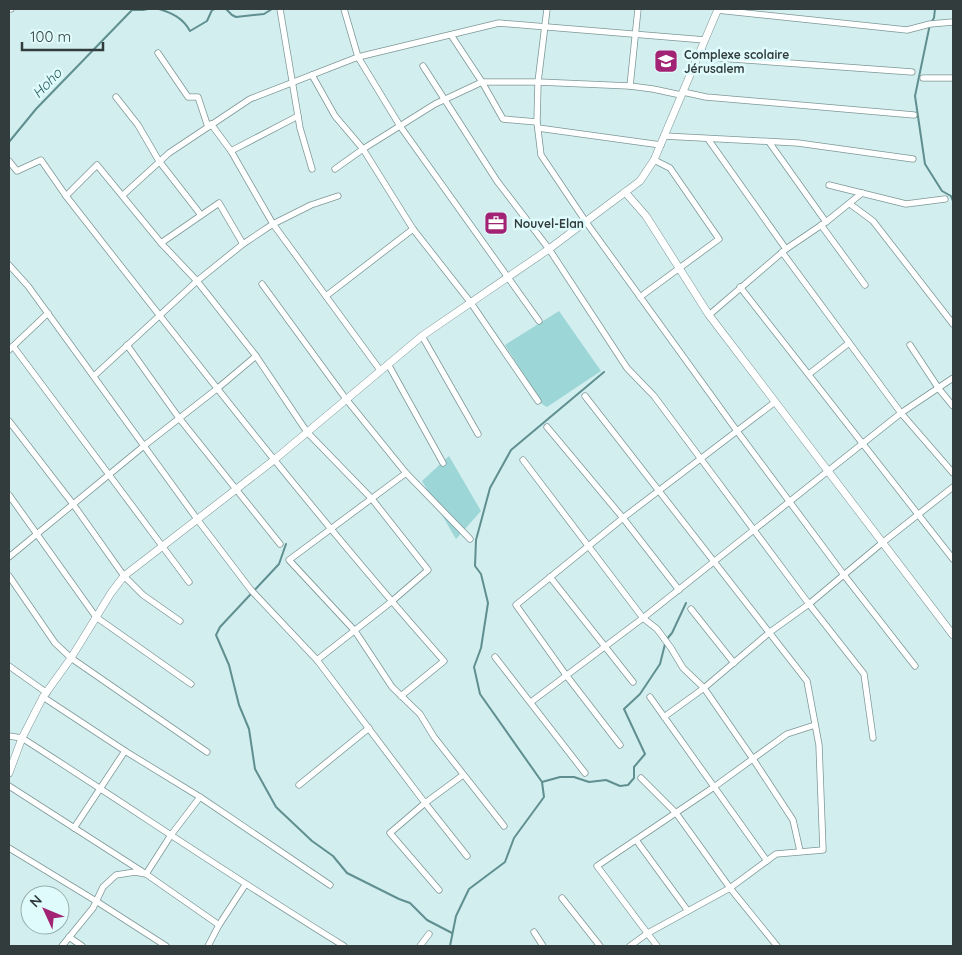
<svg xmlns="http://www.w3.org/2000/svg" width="962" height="955" font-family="Quicksand,sans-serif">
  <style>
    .green { fill: #9dd6d7 }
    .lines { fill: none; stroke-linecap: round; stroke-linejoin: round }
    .stream { stroke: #5f8f90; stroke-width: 2 }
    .minor-casing { stroke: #7e9797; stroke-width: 7 }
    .tertiary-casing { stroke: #7e9797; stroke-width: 8 }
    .minor { stroke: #fff; stroke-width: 5.5 }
    .tertiary { stroke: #fff; stroke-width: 7 }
    .labels { text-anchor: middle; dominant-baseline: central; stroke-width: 5; stroke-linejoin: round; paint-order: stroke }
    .poi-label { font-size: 12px; font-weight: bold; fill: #323c3c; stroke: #e0fbfc; text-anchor: start }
    .water-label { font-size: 14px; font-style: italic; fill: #1e5657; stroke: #e0fbfc }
  </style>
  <rect width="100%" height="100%" fill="#d3eeee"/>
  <g class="green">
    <polygon points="559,311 601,371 547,407 542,404 505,345"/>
    <polygon points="449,456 481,511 456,539 422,481"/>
  </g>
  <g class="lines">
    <g class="stream">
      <path d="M 159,9 C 172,13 183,18 190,31 L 207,21 L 212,10 L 215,9"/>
      <polyline points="226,9 232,15 236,17 264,14 272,9"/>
      <polyline points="935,9 934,18 930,24 915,96 925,164 942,191 951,196 953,201"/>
      <polyline points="9,142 36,109 132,10 143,10 148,9"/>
      <polyline points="286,544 279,564 220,627 216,635 229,665 239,705 249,729 255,769 276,807 312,841 333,856 347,873 399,899 410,903 427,920 452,933"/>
      <polyline points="542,782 560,777 574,777 589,782 606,780 620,786 628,785 634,778 634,767 645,754 624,709 640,694 660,664 666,640 672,633 686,603"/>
      <polyline points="953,928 953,936"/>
      <polyline points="450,946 456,916 469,889 505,862 514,838 544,797 542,782 480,694 474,667 481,648 488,603 481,574 475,566 476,540 490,488 511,450 604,372"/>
    </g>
    <g class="minor-casing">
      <g id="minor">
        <polyline points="9,9 11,9"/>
        <polyline points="280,9 300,128 312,169"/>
        <polyline points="344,9 358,57 400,126 539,321"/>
        <polyline points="547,9 538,82 537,122 541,155 586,222 737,431 844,575 915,666"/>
        <polyline points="717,10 907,30 930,24 953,22"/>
        <polyline points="451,35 482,82 503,119 537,122"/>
        <polyline points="700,51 719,58 912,72"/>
        <polyline points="158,53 188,97 198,97 208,127"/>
        <polyline points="423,66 497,181 549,249 627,368 654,396 809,604 864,674 873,738"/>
        <polyline points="312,75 335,116 363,149 413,229 471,303 538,401"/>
        <polyline points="923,78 953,78"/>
        <polyline points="630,86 638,9"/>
        <polyline points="683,92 706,97 914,115"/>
        <polyline points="116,97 138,125 159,161 201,215"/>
        <polyline points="211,124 231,151 273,224 380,370"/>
        <polyline points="538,128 661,145"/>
        <polyline points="664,136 798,143 913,159"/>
        <polyline points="708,139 786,249"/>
        <polyline points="769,142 826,222"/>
        <polyline points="231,151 298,116"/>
        <path d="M 9,161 L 17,171 L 41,160 L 66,196 C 189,353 311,511 444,661 L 401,696"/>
        <polyline points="335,169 363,149 435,104 482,82 538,82 630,86 653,89 681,95"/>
        <polyline points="829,185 906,204 945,199"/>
        <polyline points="123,195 169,153 250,99 358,57 499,23 705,40"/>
        <polyline points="66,196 97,165 161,243 197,281 256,356 307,432 372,499 428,570 391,602 317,660"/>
        <polyline points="850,204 873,221 953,324"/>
        <polyline points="821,225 865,285"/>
        <polyline points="161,243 219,203 243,244"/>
        <polyline points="782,252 901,413 953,473"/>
        <polyline points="9,265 28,286 197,519 251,590 317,660 425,803 467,856"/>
        <polyline points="262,284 346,399 406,473 470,539"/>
        <polyline points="740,287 953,559"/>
        <polyline points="326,296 413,229"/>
        <polyline points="640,297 719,239 670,168 654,160"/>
        <polyline points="709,315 786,249 826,222 862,193"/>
        <polyline points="422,336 478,434"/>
        <polyline points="127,345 179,418 280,544"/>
        <polyline points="910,345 939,389 953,406"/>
        <polyline points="13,346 189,582"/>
        <polyline points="9,350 48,313"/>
        <polyline points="388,364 443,463"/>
        <polyline points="809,374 849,343"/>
        <polyline points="94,376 197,281 243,244 273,224 311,205 338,196"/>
        <polyline points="585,396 807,681 819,745 823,850 776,854 730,888 648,933 630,946"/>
        <polyline points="9,421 73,504 124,576 143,595 180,621"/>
        <polyline points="547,427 623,518 679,590"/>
        <polyline points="523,460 643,618 657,629 671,648 683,668 704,688 753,759 793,820 800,851"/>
        <polyline points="406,473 289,560 355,631 392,687 420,714 434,737 504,826"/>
        <polyline points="9,495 96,617 191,684"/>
        <polyline points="9,557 145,445 218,388 256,356"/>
        <polyline points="9,576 55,643 71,658 207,752"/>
        <polyline points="550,577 633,682"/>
        <polyline points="691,609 734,663"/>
        <polyline points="495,657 585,773"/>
        <polyline points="9,666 47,693"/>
        <polyline points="43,697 125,751 200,797 330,885"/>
        <polyline points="650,697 767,861"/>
        <polyline points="531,702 643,618 901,413 953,378"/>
        <polyline points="664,717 704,688 770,632 809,604 882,543 953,487"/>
        <path d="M 9,736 L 22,738 C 130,807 235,879 344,946"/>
        <polyline points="620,745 566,675 516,605 623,518 775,402"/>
        <polyline points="641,778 676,813 730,888 777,946"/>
        <polyline points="299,785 369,728"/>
        <polyline points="9,786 146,874 171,835 200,797"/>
        <polyline points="74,828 125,751"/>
        <polyline points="636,840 688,911"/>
        <polyline points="9,848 96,901 166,946"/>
        <polyline points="439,890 390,833 425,803 463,775"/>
        <polyline points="562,898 600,946"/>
        <polyline points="534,932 543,946"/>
        <polyline points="69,937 82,946"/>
        <polyline points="62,946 93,908 103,887 116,875 135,872 146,874 219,925"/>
        <polyline points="208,946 219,925 245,885"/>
        <polyline points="420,946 429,934"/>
        <polyline points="657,946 597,866 714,787 787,734 815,725"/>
      </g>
    </g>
    <g class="tertiary-casing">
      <g id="tertiary">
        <polyline points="625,192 646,216 709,315 953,635"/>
        <polyline points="9,773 22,738 43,697 71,658 111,593 124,576 274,460 422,336 549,249 640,181 654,160 718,9"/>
      </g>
    </g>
    <use href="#minor" class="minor"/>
    <use href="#tertiary" class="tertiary"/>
  </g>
  <defs>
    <g id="school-square" transform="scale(1.25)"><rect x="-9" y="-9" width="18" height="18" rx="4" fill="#a22273" stroke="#e0fbfc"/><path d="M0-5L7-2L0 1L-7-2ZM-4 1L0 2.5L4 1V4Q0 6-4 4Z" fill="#fff"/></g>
    <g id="office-square" transform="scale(1.25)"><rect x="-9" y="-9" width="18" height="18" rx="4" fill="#a22273" stroke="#e0fbfc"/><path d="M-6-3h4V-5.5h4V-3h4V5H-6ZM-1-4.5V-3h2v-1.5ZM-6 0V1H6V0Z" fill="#fff"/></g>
  </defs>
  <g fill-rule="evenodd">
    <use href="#school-square" x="666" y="61"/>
    <use href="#office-square" x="496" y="223"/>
  </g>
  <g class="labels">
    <g class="poi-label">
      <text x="684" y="54">Complexe scolaire<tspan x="684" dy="14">Jérusalem</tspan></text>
      <text x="514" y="223">Nouvel-Elan</text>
    </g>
    <g class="water-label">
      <text transform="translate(47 83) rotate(-46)">Hoho</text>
    </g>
  </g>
  <rect width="962" height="955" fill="none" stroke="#323c3c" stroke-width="20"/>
  <g transform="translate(45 910) rotate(314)"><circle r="24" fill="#e0fbfc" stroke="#9aafaf"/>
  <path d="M0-4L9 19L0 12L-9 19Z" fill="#a22273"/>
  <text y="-8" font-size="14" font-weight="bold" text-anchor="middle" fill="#323c3c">N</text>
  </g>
  <path d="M22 42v8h81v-8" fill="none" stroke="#323c3c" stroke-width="2.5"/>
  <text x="30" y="42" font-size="15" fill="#323c3c" stroke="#e0fbfc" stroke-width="4" paint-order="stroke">100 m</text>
</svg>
